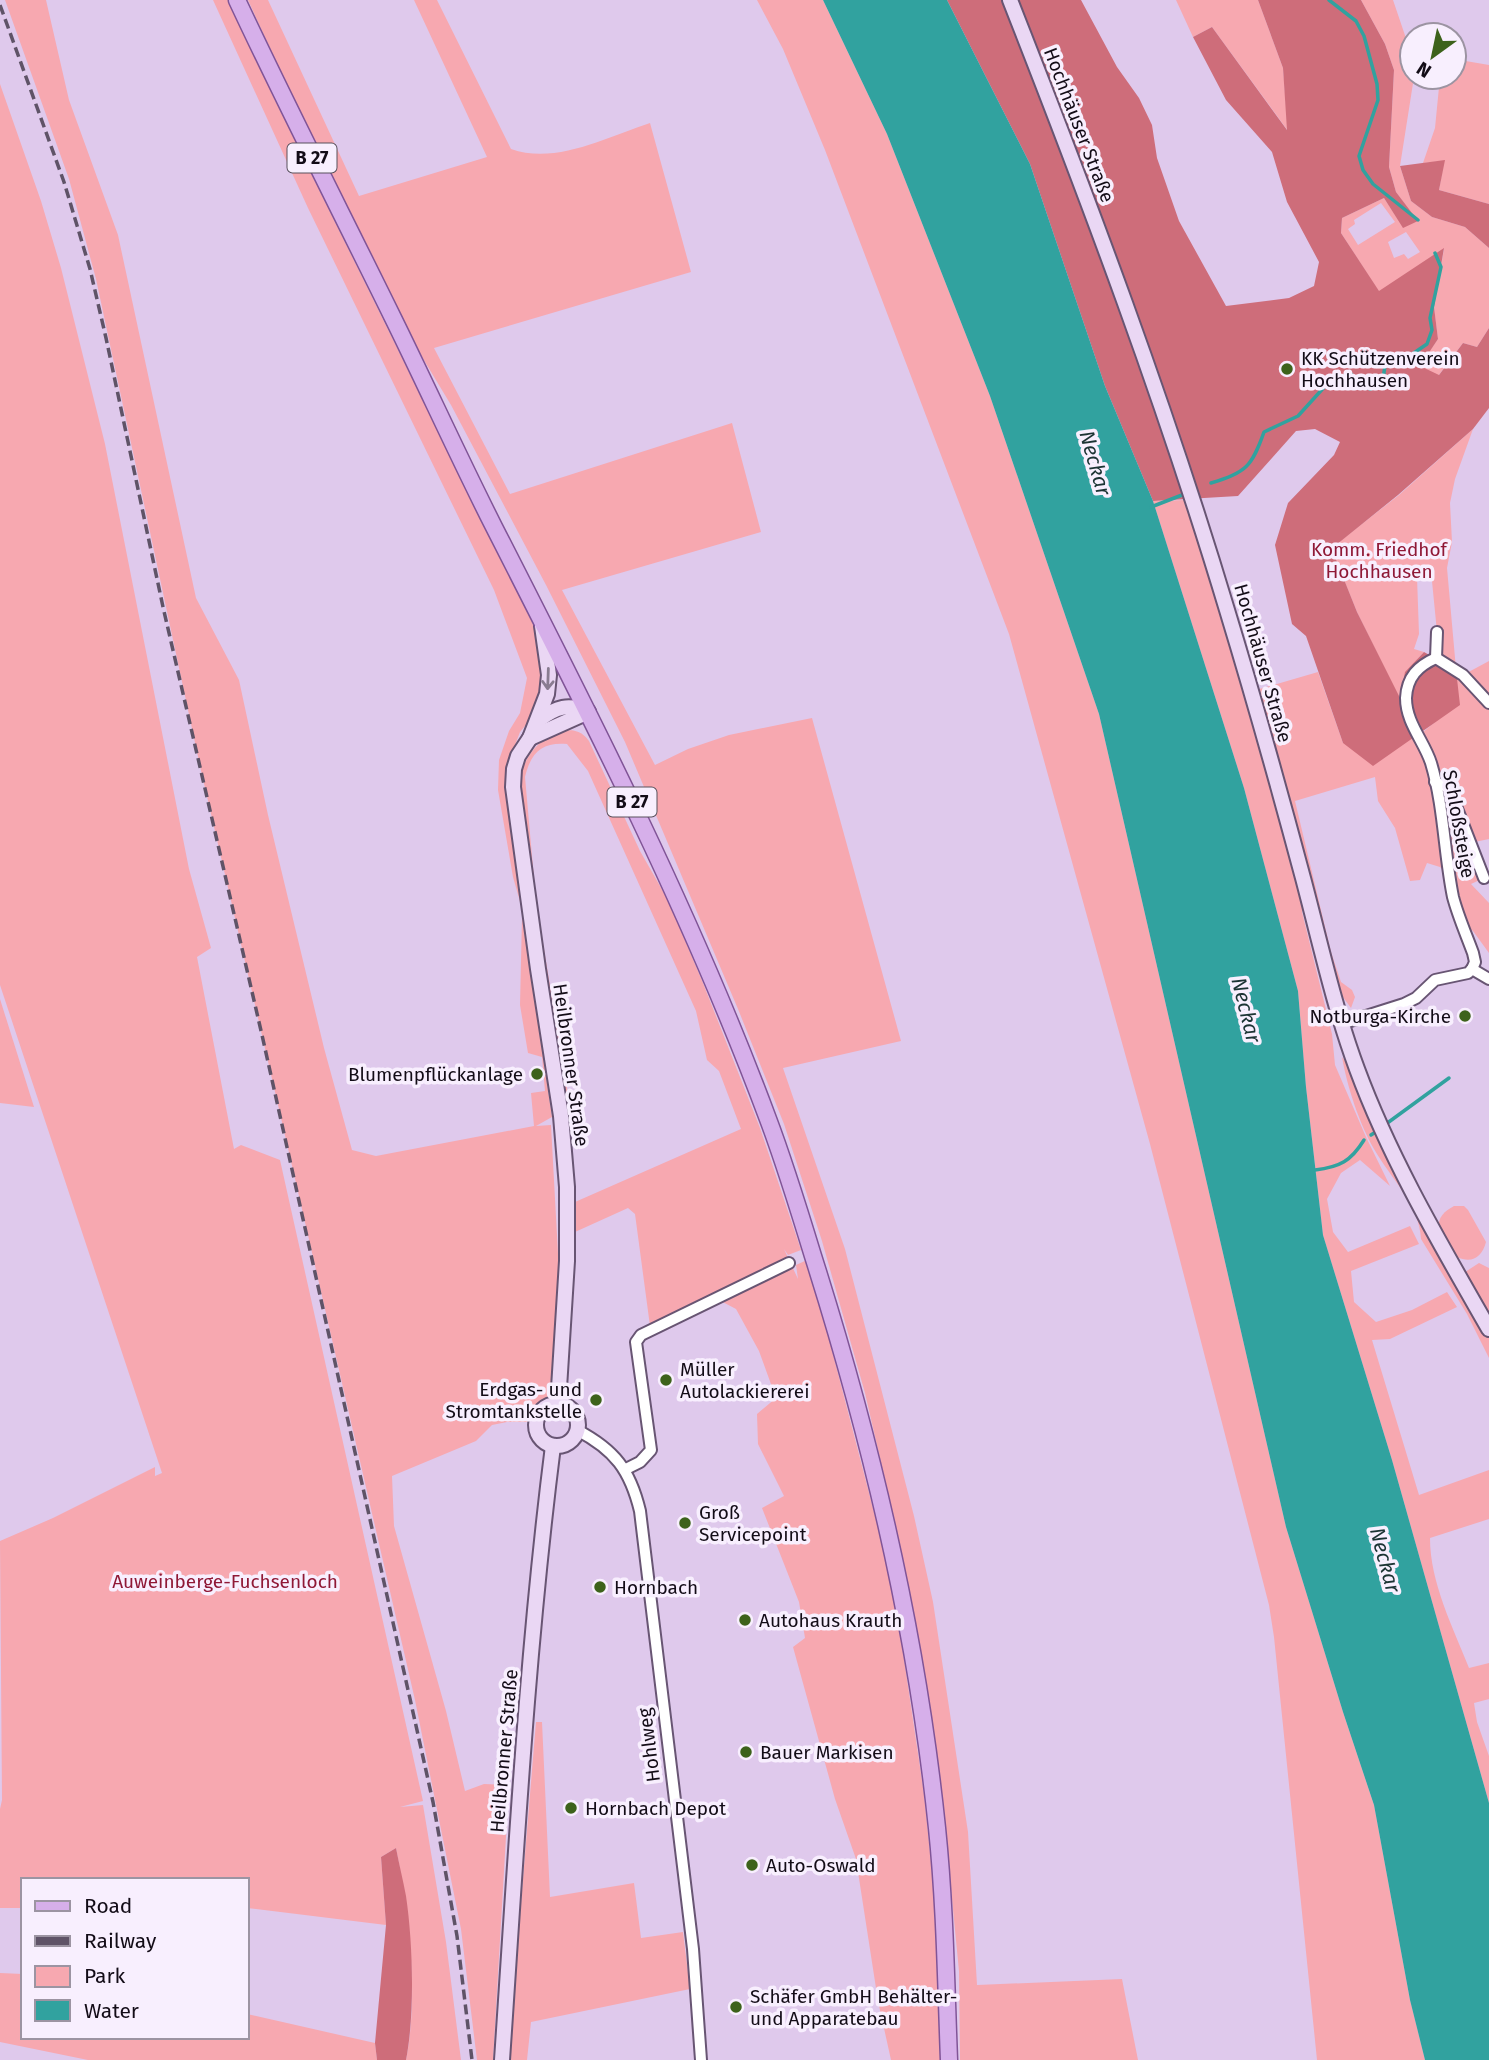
<svg xmlns="http://www.w3.org/2000/svg" width="1489" height="2060" font-family="'Fira Sans',sans-serif">
  <style>
    .green { fill: #f7a8b0; fill-rule: evenodd }
    .forest { fill: #ce6d7a }
    .water { fill: #31a29f }
    .lines { fill: none; stroke-linecap: round; stroke-linejoin: round }
    .stream { stroke: #31a29f; stroke-width: 3.5 }
    .street-casing { stroke: #685573; stroke-width: 14 }
    .secondary-casing { stroke: #685573; stroke-width: 18 }
    .primary-casing { stroke: #805497; stroke-width: 19 }
    .street { stroke: #fff; stroke-width: 10 }
    .secondary { stroke: #ead7f4; stroke-width: 14 }
    .primary { stroke: #d6afea; stroke-width: 16 }
    .rail { stroke: #5f5367; stroke-width: 3.5; stroke-dasharray: 10 5; stroke-linecap: butt }
    .oneway { stroke: #897c91 }
    .poi-dot { fill: #3d621b; stroke: #f8effe; stroke-width: 2.5 }
    .labels { text-anchor: middle; dominant-baseline: central; stroke-width: 7; stroke-linejoin: round; paint-order: stroke }
    .shield { fill: #f8effe; stroke: #58505c; stroke-width: 2 }
    .shield-label { font-size: 18px; font-weight: bold; fill: #130c17 }
    .street-label { font-size: 19px; fill: #130c17; stroke: #f8effe }
    .poi-label { font-size: 19px; fill: #130c17; stroke: #f8effe; text-anchor: start }
    .park-label { font-size: 19px; fill: #8f1836; stroke: #f8effe }
    .water-label { font-size: 21px; font-style: italic; fill: #1c3434; stroke: #f8effe }
  </style>
  <rect width="100%" height="100%" fill="#dfc9ec"/>
  <g class="green">
    <path d="M 5,0 L 46,0 L 69,100 L 118,235 L 196,598 L 239,680 L 268,815 L 324,1048 L 352,1150 L 376,1156 L 534,1126 L 531,1093 L 545,1091 L 542,1057 L 528,1053 L 520,1005 L 522,917 L 552,1117 L 536,1126 L 551,1125 L 558,1254 L 558,1404 C 546,1405 539,1411 536,1422 L 507,1422 L 492,1425 L 476,1441 L 392,1476 L 394,1526 L 446,1711 L 465,1791 L 484,1784 L 509,1785 L 493,2060 L 477,2060 L 461,1929 L 415,1700 L 200,766 L 96,279 L 69,179 Z"/>
    <polygon points="213,0 229,0 273,96 532,622 541,646 546,675 534,715 520,732 509,761 524,901 521,905 513,877 498,790 499,760 509,731 520,713 527,678 494,590 308,208"/>
    <path d="M 248,0 L 268,0 L 359,196 L 487,157 L 414,0 L 437,0 L 511,149 C 556,165 607,137 650,123 L 691,272 L 434,348 L 510,494 L 732,423 L 761,532 L 562,590 L 655,765 L 688,749 L 729,735 L 812,718 L 901,1041 L 783,1068 L 845,1249 L 914,1516 L 933,1602 L 968,1832 L 977,1985 L 1122,1979 L 1138,2060 L 960,2060 L 959,1971 L 944,1817 L 925,1675 L 896,1528 L 865,1393 L 822,1241 L 784,1124 L 738,1009 L 625,742 L 546,585 L 451,405 L 419,352 L 293,99 Z"/>
    <polygon points="757,0 823,0 887,134 990,396 1099,714 1286,1527 1343,1712 1374,1805 1410,2000 1425,2060 1317,2060 1274,1637 1269,1605 1150,1144 1009,634 825,150 783,49"/>
    <polygon points="1176,0 1258,0 1283,68 1288,131 1212,27 1193,37"/>
    <path d="M 1361,0 L 1393,0 L 1412,56 L 1412,77 L 1414,77 L 1400,166 L 1411,201 L 1432,217 L 1465,227 L 1489,248 L 1489,328 L 1477,347 L 1463,343 L 1438,376 L 1419,366 L 1438,339 L 1434,307 L 1444,249 L 1379,292 L 1341,233 L 1342,218 L 1384,198 L 1403,227 L 1417,221 L 1396,192 L 1389,167 L 1394,70 L 1385,44 ZM 1381,203 L 1395,222 L 1358,245 L 1348,229 L 1355,224 L 1354,220 ZM 1406,232 L 1420,252 L 1408,259 L 1404,254 L 1394,258 L 1388,242 Z"/>
    <polygon points="1454,59 1489,65 1489,204 1439,190 1444,161 1423,163 1435,128 1440,77 1454,77"/>
    <path d="M 0,84 L 41,201 L 61,268 L 105,444 L 189,869 L 211,948 L 197,957 L 234,1149 L 241,1145 L 280,1160 L 423,1801 L 400,1807 L 423,1805 L 446,1942 L 461,2060 L 406,2060 C 419,1995 409,1913 396,1848 L 381,1857 L 386,1925 L 247,1908 L 247,1880 L 23,1880 L 23,1908 L 0,1908 L 0,1809 L 2,1800 L 0,1541 L 53,1518 L 155,1467 L 155,1476 L 162,1473 L 0,985 Z"/>
    <path d="M 1473,429 L 1455,479 L 1450,503 L 1452,542 L 1447,568 L 1456,669 L 1463,675 L 1489,661 L 1489,839 L 1470,843 L 1484,878 L 1471,884 L 1489,903 L 1489,953 L 1473,931 L 1460,921 L 1450,877 L 1440,867 L 1427,863 L 1420,880 L 1410,881 L 1395,828 L 1378,801 L 1375,777 L 1295,801 L 1331,952 L 1341,982 L 1352,990 L 1355,997 L 1351,1008 L 1337,989 L 1256,690 L 1318,672 L 1343,743 L 1417,737 L 1435,722 L 1437,632 L 1431,571 L 1420,570 L 1417,577 L 1419,634 L 1414,649 L 1424,652 C 1410,666 1401,680 1400,700 L 1357,612 L 1333,553 L 1335,545 L 1399,495 Z"/>
    <path d="M 1187,500 L 1304,905 L 1302,912 L 1332,1034 L 1335,1065 L 1366,1137 L 1390,1186 L 1360,1160 L 1341,1173 L 1327,1199 L 1333,1232 L 1348,1252 L 1410,1226 L 1419,1244 L 1351,1271 L 1354,1302 L 1376,1322 L 1412,1310 L 1447,1292 L 1457,1307 L 1390,1339 L 1372,1340 L 1419,1495 L 1489,1470 L 1489,1519 L 1430,1538 C 1430,1583 1453,1627 1469,1668 L 1489,1663 L 1489,1699 L 1474,1703 L 1477,1722 L 1489,1756 L 1489,1803 L 1392,1460 L 1323,1235 L 1306,1087 L 1298,991 L 1244,788 L 1153,501 Z"/>
    <path d="M 561,730 C 574,730 581,730 589,741 L 640,851 L 668,900 L 703,983 L 760,1128 L 801,1250 L 788,1255 L 784,1249 L 798,1279 L 796,1265 L 807,1260 L 813,1277 L 882,1543 L 900,1632 L 924,1794 L 933,1882 L 942,2060 L 891,2060 L 878,2001 L 856,1859 L 835,1799 L 793,1647 L 805,1638 L 799,1602 L 762,1508 L 784,1496 L 758,1444 L 757,1414 L 776,1398 L 759,1351 L 736,1309 L 715,1298 L 650,1326 L 635,1214 L 628,1208 L 575,1232 L 575,1202 L 741,1129 L 719,1071 L 707,1060 L 696,1011 L 588,771 L 567,744 C 542,742 531,752 525,777 L 536,901 L 569,1100 L 566,1102 L 534,902 L 519,780 C 526,754 537,741 561,730 Z"/>
    <polygon points="0,999 34,1107 0,1103"/>
    <path d="M 1342,1057 L 1347,1064 L 1374,1126 L 1459,1276 L 1479,1263 L 1489,1268 L 1489,1358 L 1467,1314 L 1421,1239 C 1420,1206 1390,1177 1374,1149 C 1359,1123 1347,1086 1342,1057 Z"/>
    <path d="M 1454,1206 L 1464,1206 L 1468,1210 L 1486,1242 C 1482,1257 1472,1264 1457,1257 L 1439,1229 C 1437,1217 1445,1211 1454,1206 Z"/>
    <polygon points="536,1722 542,1722 550,1897 634,1883 641,1938 683,1932 690,1989 531,2022 527,2060 508,2060"/>
    <polygon points="0,1973 23,1974 23,2037 247,2037 247,2014 375,2043 377,2060 88,2060 0,2042"/>
  </g>
  <g class="forest">
    <polygon points="947,0 1081,0 1117,67 1139,98 1152,125 1157,158 1179,221 1226,306 1289,298 1314,286 1319,262 1287,202 1272,152 1226,100 1193,37 1212,27 1287,130 1283,68 1258,0 1361,0 1385,44 1394,70 1389,167 1396,192 1418,221 1403,228 1384,198 1342,218 1341,233 1379,291 1444,248 1434,307 1438,339 1420,366 1439,375 1463,343 1477,347 1489,328 1489,408 1473,429 1398,495 1336,545 1333,552 1357,612 1400,698 1405,672 1424,652 1456,670 1460,705 1373,766 1343,743 1306,636 1292,624 1275,545 1288,503 1334,455 1340,442 1315,429 1296,431 1238,496 1153,501 1105,386 1030,164"/>
    <polygon points="1445,160 1439,190 1489,204 1489,248 1465,227 1432,217 1411,201 1400,166"/>
    <path d="M 396,1848 C 399,1864 403,1880 406,1896 C 413,1943 415,2014 406,2060 L 377,2060 L 375,2043 L 386,1925 L 381,1857 Z"/>
  </g>
  <polygon class="water" points="823,0 947,0 1030,164 1105,386 1153,501 1244,788 1298,991 1306,1087 1323,1235 1392,1460 1489,1803 1489,2060 1425,2060 1410,2000 1374,1805 1343,1712 1286,1527 1099,714 990,396 887,134"/>
  <g class="lines">
    <g class="stream">
      <polyline points="1329,0 1356,21 1364,36 1377,84 1378,100 1359,156 1363,170 1373,184 1418,220"/>
      <path d="M 1211,483 C 1246,473 1252,466 1264,432 L 1298,416 L 1327,384 L 1340,381 L 1350,373 L 1359,383 L 1370,389 L 1382,385 L 1385,366 L 1392,358 L 1408,357 L 1427,344 L 1432,330 L 1430,318 L 1441,267 L 1435,253"/>
      <polyline points="1151,507 1182,495"/>
      <polyline points="1386,1124 1449,1078"/>
      <polyline points="1371,1135 1374,1133"/>
      <path d="M 1315,1170 C 1340,1167 1351,1161 1364,1140"/>
    </g>
    <g class="street-casing">
      <g id="street">
        <path d="M 1436,658 C 1418,666 1407,677 1406,698 C 1406,723 1424,741 1431,763 C 1444,806 1444,853 1453,897 C 1458,916 1466,934 1473,953 L 1475,962 L 1472,969"/>
        <polyline points="1436,658 1463,675 1489,703"/>
        <polyline points="1436,658 1437,632"/>
        <polyline points="1435,782 1449,788 1484,878"/>
        <polyline points="1472,969 1489,979"/>
        <polyline points="1341,1024 1404,1004 1416,998 1435,980 1468,973 1472,969"/>
        <path d="M 577,1430 C 615,1450 630,1470 640,1511 L 693,1949 L 701,2060"/>
        <polyline points="626,1469 640,1462 651,1450 636,1342 641,1335 789,1263"/>
      </g>
    </g>
    <g class="secondary-casing">
      <g id="secondary">
        <path d="M 1010,0 C 1089,201 1165,403 1227,610 C 1254,699 1279,788 1303,878 C 1320,942 1334,1007 1357,1069 C 1391,1161 1441,1245 1489,1329"/>
        <polyline points="542,626 549,675 547,694 530,738 518,756 514,769 513,787 538,969 561,1116 567,1187 567,1261 558,1404"/>
        <path d="M 539,720 C 556,707 569,703 588,712"/>
        <polyline points="530,738 588,712"/>
        <circle cx="557" cy="1425" r="21"/>
        <path d="M 502,2060 C 516,1855 527,1650 553,1446"/>
      </g>
    </g>
    <g class="primary-casing">
      <path id="primary" d="M 237,0 C 287,107 341,212 393,318 C 427,387 459,458 494,527 C 593,721 692,915 768,1119 C 785,1164 799,1210 813,1256 C 872,1442 917,1634 937,1828 C 945,1905 946,1983 949,2060"/>
    </g>
    <use href="#street" class="street"/>
    <use href="#secondary" class="secondary"/>
    <use href="#primary" class="primary"/>
    <polyline class="rail" points="0,5 64,182 90,269 106,338 163,607 262,1035 433,1802 457,1936 472,2060"/>
  </g>
  <defs><path id="oneway-shaft" d="M-6 0H5M1.5-3L5.5 0L1.5 3" fill="none" stroke-width="1.6" stroke-linecap="round" stroke-linejoin="round" transform="scale(1.75)"/></defs>
  <use class="oneway" href="#oneway-shaft" transform="translate(548 679) rotate(92)"/>
  <g class="poi-dot">
    <circle cx="1287" cy="369" r="7"/>
    <circle cx="1465" cy="1016" r="7"/>
    <circle cx="537" cy="1074" r="7"/>
    <circle cx="666" cy="1380" r="7"/>
    <circle cx="596" cy="1400" r="7"/>
    <circle cx="685" cy="1523" r="7"/>
    <circle cx="600" cy="1587" r="7"/>
    <circle cx="745" cy="1620" r="7"/>
    <circle cx="746" cy="1752" r="7"/>
    <circle cx="571" cy="1808" r="7"/>
    <circle cx="752" cy="1865" r="7"/>
    <circle cx="736" cy="2007" r="7"/>
  </g>
  <g class="labels">
    <g class="shield">
      <rect x="287.5" y="143.5" width="49" height="29" rx="5"/>
      <rect x="607.5" y="787.5" width="49" height="29" rx="5"/>
    </g>
    <g class="shield-label">
      <text x="312" y="158">B 27</text>
      <text x="632" y="802">B 27</text>
    </g>
    <g class="street-label">
      <text transform="translate(1079 125) rotate(69)">Hochhäuser Straße</text>
      <text transform="translate(1263 663) rotate(74)">Hochhäuser Straße</text>
      <text transform="translate(1459 824) rotate(80)">Schloßsteige</text>
      <text transform="translate(571 1065) rotate(82)">Heilbronner Straße</text>
      <text transform="translate(649 1745) rotate(-97)">Hohlweg</text>
      <text transform="translate(504 1751) rotate(-85)">Heilbronner Straße</text>
    </g>
    <g class="poi-label">
      <text x="1301" y="358">KK Schützenverein<tspan x="1301" dy="22">Hochhausen</tspan></text>
      <text x="1451" y="1016" text-anchor="end">Notburga-Kirche</text>
      <text x="523" y="1074" text-anchor="end">Blumenpflückanlage</text>
      <text x="680" y="1369">Müller<tspan x="680" dy="22">Autolackiererei</tspan></text>
      <text x="582" y="1389" text-anchor="end">Erdgas- und<tspan x="582" dy="22">Stromtankstelle</tspan></text>
      <text x="699" y="1512">Groß<tspan x="699" dy="22">Servicepoint</tspan></text>
      <text x="614" y="1587">Hornbach</text>
      <text x="759" y="1620">Autohaus Krauth</text>
      <text x="760" y="1752">Bauer Markisen</text>
      <text x="585" y="1808">Hornbach Depot</text>
      <text x="766" y="1865">Auto-Oswald</text>
      <text x="750" y="1996">Schäfer GmbH Behälter-<tspan x="750" dy="22">und Apparatebau</tspan></text>
    </g>
    <g class="park-label">
      <text x="1379" y="549">Komm. Friedhof<tspan x="1379" dy="22">Hochhausen</tspan></text>
      <text x="225" y="1581">Auweinberge-Fuchsenloch</text>
    </g>
    <g class="water-label">
      <text transform="translate(1095 463) rotate(74)">Neckar</text>
      <text transform="translate(1246 1010) rotate(76)">Neckar</text>
      <text transform="translate(1385 1560) rotate(75)">Neckar</text>
    </g>
  </g>
  <rect x="21" y="1878" width="228" height="161" fill="#f8effe" stroke="#9c94a2" stroke-width="2"/>
  <rect x="35" y="1901" width="35" height="10" fill="#d6afea" stroke="#9c94a2" stroke-width="2"/>
  <text x="84" y="1913" font-size="21" fill="#130c17">Road</text>
  <rect x="35" y="1936" width="35" height="10" fill="#5f5367" stroke="#9c94a2" stroke-width="2"/>
  <text x="84" y="1948" font-size="21" fill="#130c17">Railway</text>
  <rect x="35" y="1966" width="35" height="21" fill="#f7a8b0" stroke="#9c94a2" stroke-width="2"/>
  <text x="84" y="1983" font-size="21" fill="#130c17">Park</text>
  <rect x="35" y="2000" width="35" height="21" fill="#31a29f" stroke="#9c94a2" stroke-width="2"/>
  <text x="84" y="2018" font-size="21" fill="#130c17">Water</text>
  <g transform="translate(1433 56) rotate(213)"><circle r="33" fill="#f8effe" stroke="#9c94a2" stroke-width="2"/>
  <path d="M0-5L12 26L0 18L-12 26Z" fill="#3d621b"/>
  <text y="-10" font-size="19" font-weight="bold" text-anchor="middle" fill="#130c17">N</text>
  </g>
</svg>
